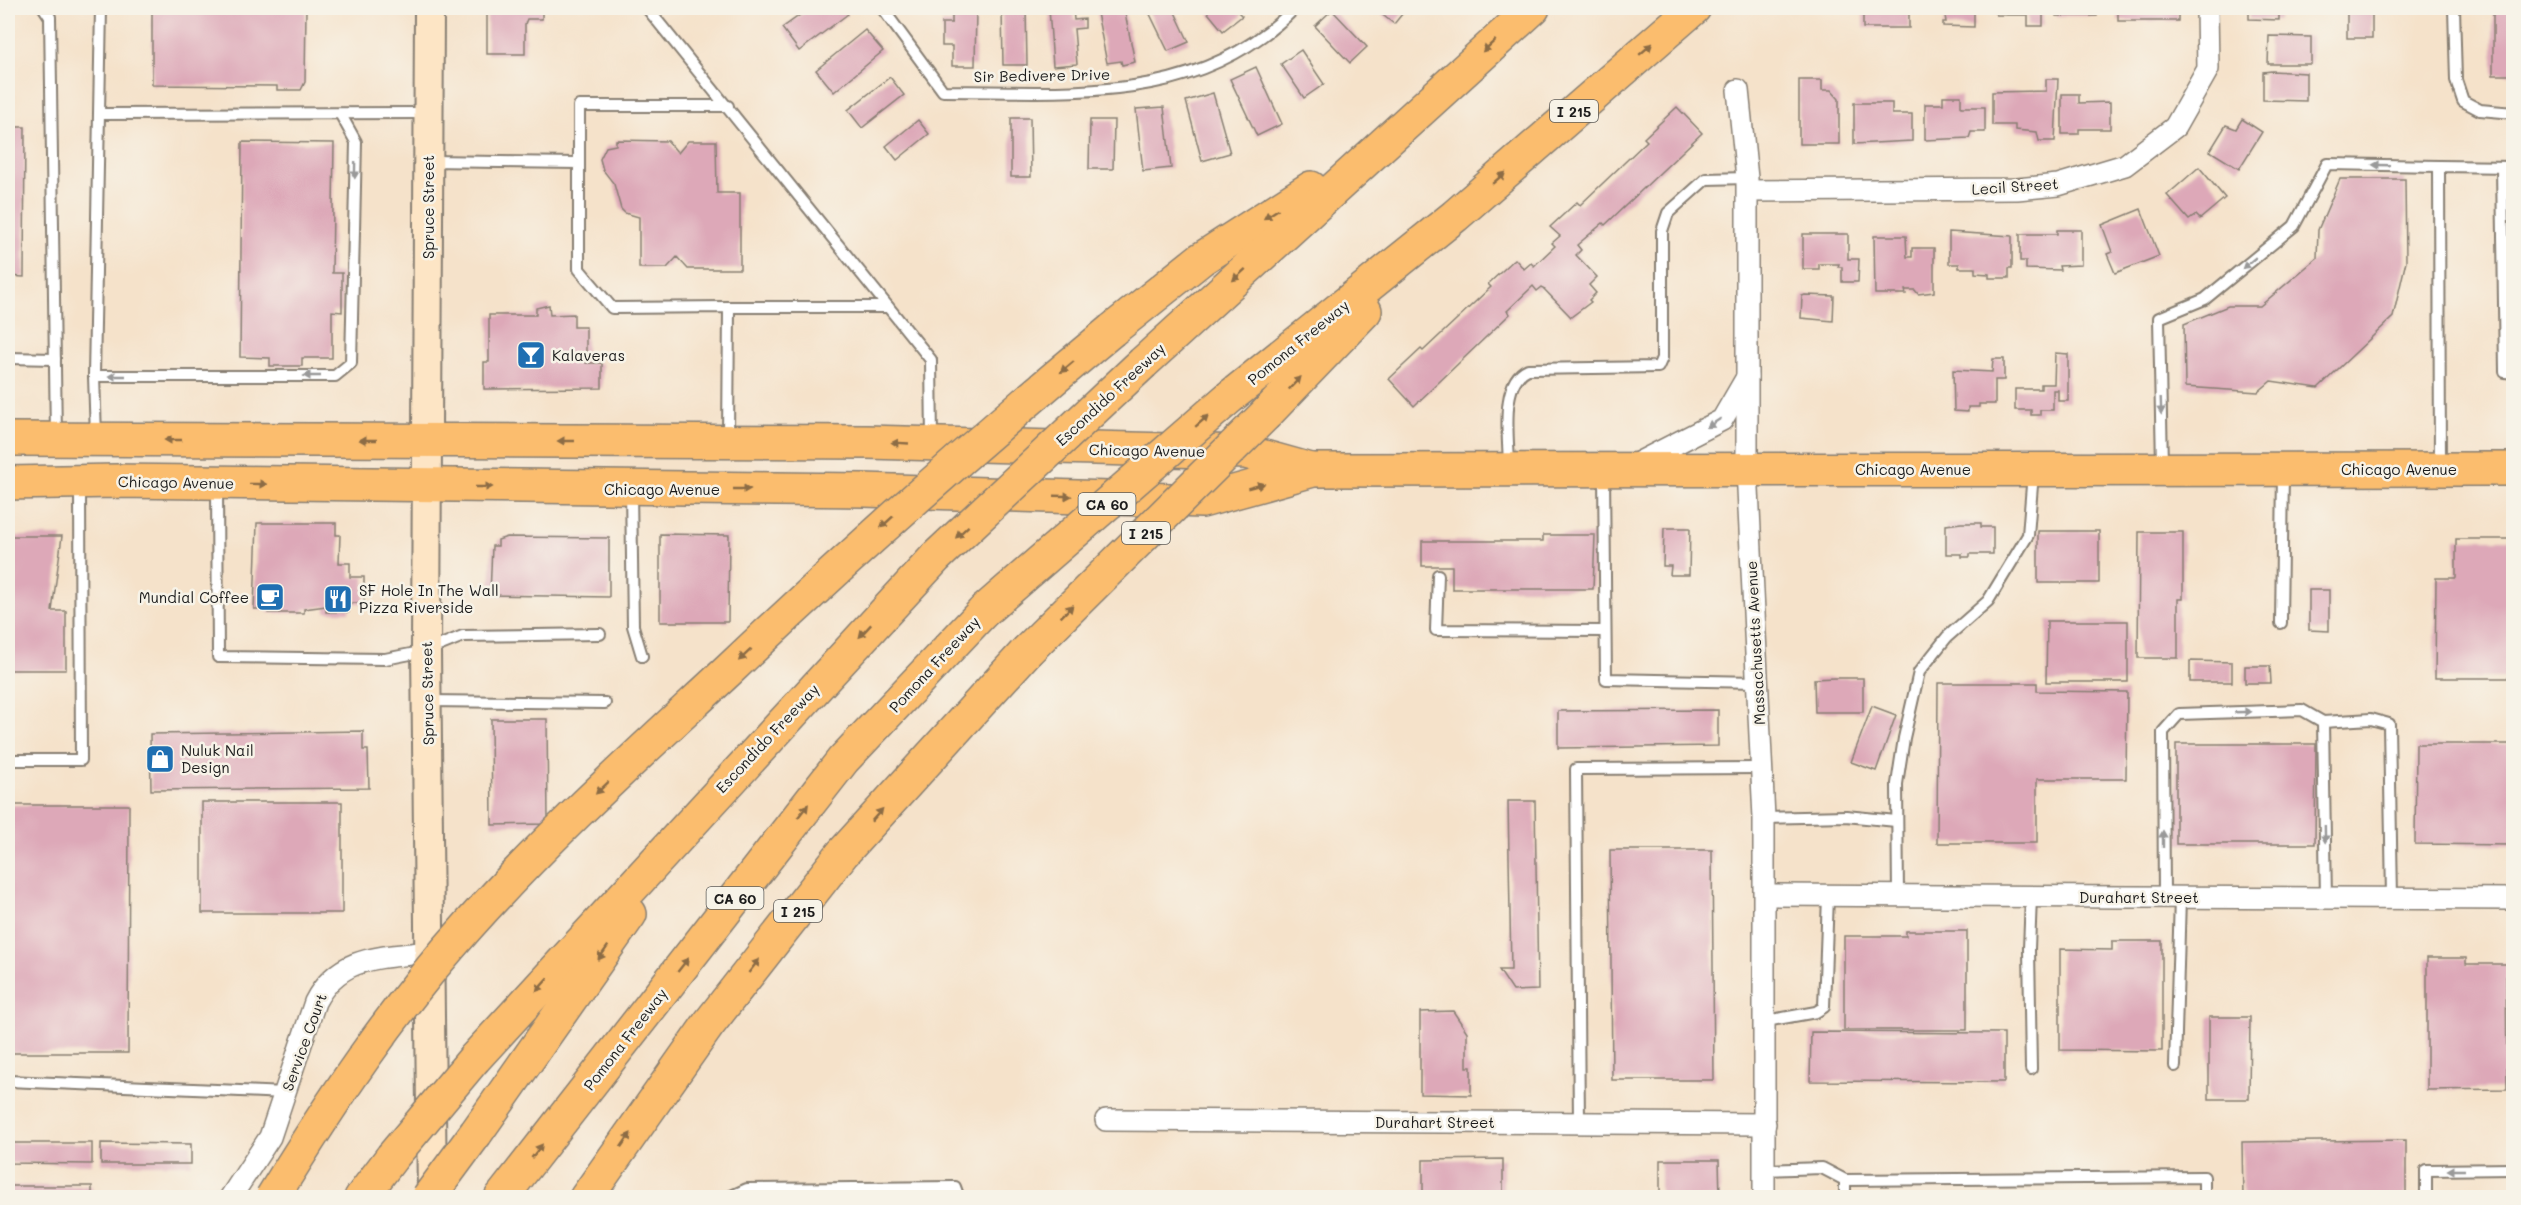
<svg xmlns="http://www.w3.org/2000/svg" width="2521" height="1205" font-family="Mali,sans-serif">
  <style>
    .building { fill: #dda8b8 }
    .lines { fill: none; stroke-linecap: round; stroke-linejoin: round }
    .lane-casing { stroke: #887f73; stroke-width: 14 }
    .street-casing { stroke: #887f73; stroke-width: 24 }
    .secondary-casing { stroke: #887f73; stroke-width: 32 }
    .primary-casing { stroke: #887f73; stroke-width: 36 }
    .highway-casing { stroke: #887f73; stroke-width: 36 }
    .lane { stroke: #fff; stroke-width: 10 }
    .street { stroke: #fff; stroke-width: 21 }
    .secondary { stroke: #fde5c5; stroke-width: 28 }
    .primary { stroke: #fbbd6e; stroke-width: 33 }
    .highway { stroke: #fbbd6e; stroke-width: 33 }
    .highway-bridge-casing { stroke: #887f73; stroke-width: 36; stroke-linecap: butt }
    .highway-bridge { stroke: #fbbd6e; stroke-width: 33 }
    .oneway { fill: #8c6c45 }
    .oneway2 { fill: #999 }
    .labels { text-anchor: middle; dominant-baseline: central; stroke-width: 5; stroke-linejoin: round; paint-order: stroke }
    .shield { fill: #f7f3e8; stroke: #5e5c59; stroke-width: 1.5 }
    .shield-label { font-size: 14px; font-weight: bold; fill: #1c1c1c }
    .street-label { font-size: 15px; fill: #1c1c1c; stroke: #f7f3e8 }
    .poi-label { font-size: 15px; fill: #1c1c1c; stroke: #f7f3e8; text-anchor: start }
  </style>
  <rect width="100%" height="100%" fill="#f7f3e8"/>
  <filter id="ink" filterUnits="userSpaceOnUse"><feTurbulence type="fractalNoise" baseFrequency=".0167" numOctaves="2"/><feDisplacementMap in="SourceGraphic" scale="12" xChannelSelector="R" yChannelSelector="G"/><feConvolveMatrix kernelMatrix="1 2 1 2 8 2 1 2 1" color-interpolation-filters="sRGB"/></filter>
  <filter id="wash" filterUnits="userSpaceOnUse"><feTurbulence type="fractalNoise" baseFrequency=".008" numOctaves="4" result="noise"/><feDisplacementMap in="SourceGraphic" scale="24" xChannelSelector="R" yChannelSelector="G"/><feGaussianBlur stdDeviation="1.35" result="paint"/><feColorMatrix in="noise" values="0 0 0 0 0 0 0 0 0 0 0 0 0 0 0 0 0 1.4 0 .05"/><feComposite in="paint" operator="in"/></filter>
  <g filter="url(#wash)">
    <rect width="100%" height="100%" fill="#f5e2ca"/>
    <g id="blocks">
      <g class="building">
        <polygon points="152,8 306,8 305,82 301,90 277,90 277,86 152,85"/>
        <polygon points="487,8 542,8 542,19 527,19 525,24 525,54 487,54"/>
        <polygon points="810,8 843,8 848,14 799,51 782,28"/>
        <polygon points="952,8 976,8 975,66 952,66 952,46 942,46 942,23 952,23"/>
        <polygon points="1002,8 1026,8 1027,65 1003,65"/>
        <polygon points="1049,8 1073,8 1074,20 1085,19 1085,28 1074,29 1077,64 1053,66"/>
        <polygon points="1096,8 1124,8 1135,62 1122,65 1121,61 1107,63"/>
        <polygon points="1147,8 1173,8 1189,42 1168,51"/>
        <polygon points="1204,8 1234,8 1242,16 1223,31"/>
        <polygon points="1374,8 1407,8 1394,24"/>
        <rect x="1863" y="8" width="46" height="20"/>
        <polygon points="1944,8 1974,8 1974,27 1943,26 1943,22 1946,22"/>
        <polygon points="1996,8 2043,8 2043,26 2028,26 2028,15 1996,15"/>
        <polygon points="2056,8 2098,8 2097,16 2056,16"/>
        <rect x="2118" y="8" width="60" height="13"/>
        <polygon points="2249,8 2279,8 2279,20 2249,19"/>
        <rect x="2347" y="8" width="25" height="30"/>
        <rect x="2493" y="8" width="21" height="67"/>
        <polygon points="1332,10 1367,47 1350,63 1315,26"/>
        <polygon points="865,30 883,51 834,92 816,70"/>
        <polygon points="2269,36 2311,37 2311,64 2268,64"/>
        <polygon points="1301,50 1324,84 1304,98 1281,64"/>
        <polygon points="1256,67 1282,124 1257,136 1230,79"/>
        <polygon points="2272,71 2306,73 2306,101 2263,100 2263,72"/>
        <polygon points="890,77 904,95 862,128 848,110"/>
        <polygon points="2046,79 2058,79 2055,141 2039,141 2037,132 2015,130 2015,125 1992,125 1992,92 2046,91"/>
        <polygon points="1799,80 1822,80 1822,90 1831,90 1839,99 1839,144 1799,144"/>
        <polygon points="1213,93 1230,153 1202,161 1186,101"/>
        <polygon points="2062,94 2079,94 2079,103 2110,102 2110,129 2079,129 2079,134 2062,134"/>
        <polygon points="1943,96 1961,96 1961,107 1985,107 1985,132 1971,132 1969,138 1925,140 1925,104 1943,104"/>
        <polygon points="1854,103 1892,103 1892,114 1912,114 1912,141 1854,144"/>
        <polygon points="1164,107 1171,168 1143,171 1136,109"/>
        <polygon points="1677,107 1702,133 1605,225 1603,223 1577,245 1581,250 1576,255 1597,277 1589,285 1596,293 1589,300 1591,302 1571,317 1542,287 1537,291 1533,286 1507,311 1510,314 1414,406 1389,379 1421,349 1423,351 1491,287 1488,284 1515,259 1524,269 1531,263 1534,266 1555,246 1552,243 1560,236 1550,227 1577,202 1580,205 1647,141 1644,138"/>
        <polygon points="1011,118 1030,118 1031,177 1011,177"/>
        <polygon points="2242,119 2262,132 2239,169 2210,151 2226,125 2236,129"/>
        <polygon points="918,120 929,134 897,160 886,146"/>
        <polygon points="1090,120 1114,120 1113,169 1089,169"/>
        <polygon points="8,127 25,127 24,277 8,276"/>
        <polygon points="616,140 668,141 678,153 688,141 716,141 717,193 740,193 740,269 688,269 677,257 667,268 639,268 639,217 625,213 621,209 614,184 603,170 600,159 606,147 616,145"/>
        <polygon points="242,142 334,143 332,273 342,273 342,312 332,311 332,358 302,358 302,366 270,366 270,358 240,357"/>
        <polygon points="2199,167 2225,198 2200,219 2196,215 2189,220 2167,195"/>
        <polygon points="2340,179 2405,179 2406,261 2393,317 2318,388 2271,381 2258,392 2185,387 2184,324 2228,306 2260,306 2317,258 2318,230"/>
        <polygon points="2141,209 2159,256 2115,273 2107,254 2112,252 2102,225"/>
        <polygon points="2057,230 2081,230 2081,265 2059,266 2060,270 2026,269 2026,261 2020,261 2020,234 2057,234"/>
        <polygon points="1949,232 2012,236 2012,268 2009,268 2009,278 1989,278 1989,274 1975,273 1975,268 1959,268 1959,264 1949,264"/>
        <polygon points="1803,234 1848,234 1848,259 1859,259 1858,282 1842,282 1842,267 1838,267 1839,264 1819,264 1819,269 1803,269"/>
        <polygon points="1874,236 1906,236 1907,257 1912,257 1912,248 1934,248 1934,292 1918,294 1915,290 1905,290 1906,294 1875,294"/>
        <polygon points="1805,295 1834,296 1833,321 1801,318 1802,296"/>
        <polygon points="549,305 550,315 574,314 574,327 586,327 586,363 602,363 602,388 484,389 484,362 489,362 489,315 536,315 536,308"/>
        <polygon points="2055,353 2068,354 2068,401 2058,401 2058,390 2053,390 2053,410 2040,410 2040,415 2031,415 2031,410 2015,410 2015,389 2041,389 2041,384 2054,384"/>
        <polygon points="1993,359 2004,359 2004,380 1995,380 1995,404 1979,404 1979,407 1968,407 1968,412 1954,411 1953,370 1992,372"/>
        <polygon points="257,523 336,523 336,535 340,535 339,563 350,563 350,577 364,577 364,603 350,603 349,612 326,612 326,606 304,609 304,613 268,613 268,609 254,609"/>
        <polygon points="1961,523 1981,523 1981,527 1993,527 1993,554 1970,554 1970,557 1962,557 1962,554 1946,554 1946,525"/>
        <polygon points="1664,528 1690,528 1689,575 1670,575 1671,566 1663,566"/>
        <rect x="2038" y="531" width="61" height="52"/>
        <polygon points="2139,532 2183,532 2183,599 2178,599 2178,658 2138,658"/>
        <polygon points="660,534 729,535 728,622 660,622"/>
        <polygon points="1543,535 1595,535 1593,589 1452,589 1452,566 1422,566 1422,541 1543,541"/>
        <polygon points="8,536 62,536 52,611 66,611 66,670 8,670"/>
        <polygon points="507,537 609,538 609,597 490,595 492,546 498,546 498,540"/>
        <polygon points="2456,539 2514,539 2514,678 2435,678 2436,578 2456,578"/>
        <polygon points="2309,590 2329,590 2329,631 2309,630"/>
        <polygon points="2047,621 2128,621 2128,682 2046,682"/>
        <polygon points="2190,661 2232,662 2232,682 2190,682"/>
        <polygon points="2245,666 2270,666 2271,683 2245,683"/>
        <polygon points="1834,678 1863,678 1863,712 1815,712 1814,679"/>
        <polygon points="1938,683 2037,683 2037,691 2127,692 2126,779 2037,779 2037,843 1937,843"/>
        <polygon points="1872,706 1896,715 1876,771 1851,762"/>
        <polygon points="1718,710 1718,746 1558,748 1558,711"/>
        <polygon points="491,719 547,719 548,824 492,825"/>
        <polygon points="363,731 363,750 368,750 369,788 151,790 150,734"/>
        <polygon points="2176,744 2316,744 2315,844 2176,844"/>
        <polygon points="2416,744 2514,744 2514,845 2415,844"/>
        <polygon points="1508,801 1535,801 1538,990 1513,991 1499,970 1511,970"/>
        <rect x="202" y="802" width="140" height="111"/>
        <polygon points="8,805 129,805 128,1053 8,1053"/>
        <polygon points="1610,850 1712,850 1714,1080 1612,1080"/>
        <polygon points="1906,931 1967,931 1967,1030 1844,1030 1844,936 1906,936"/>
        <polygon points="2112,941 2162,941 2162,1051 2060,1050 2060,949 2112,950"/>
        <polygon points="2427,958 2466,958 2466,964 2506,964 2507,1089 2427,1090"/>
        <polygon points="1453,1011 1467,1032 1467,1067 1471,1067 1471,1095 1420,1094 1420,1012"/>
        <polygon points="2209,1017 2250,1017 2249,1099 2209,1099"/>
        <polygon points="1811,1032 2004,1033 2004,1082 1810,1081"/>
        <polygon points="2406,1140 2406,1198 2243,1198 2242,1142"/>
        <polygon points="8,1143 92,1143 92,1164 8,1163"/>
        <polygon points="101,1143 191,1144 191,1164 101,1164"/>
        <polygon points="1503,1159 1503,1198 1423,1198 1423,1160"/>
        <polygon points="1660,1160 1719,1160 1720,1198 1660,1198"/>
        <rect x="8" y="1186" width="84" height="12"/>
        <polygon points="160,1190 172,1198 155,1198"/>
      </g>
    </g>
  </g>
  <g filter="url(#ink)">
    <use href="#blocks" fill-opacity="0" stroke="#887f73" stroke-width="1.5"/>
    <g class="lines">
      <g class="lane-casing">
        <g id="lane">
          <polyline points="44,8 50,17 56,436"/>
          <polyline points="647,8 931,360 932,441"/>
          <path d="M 882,8 L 943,91 C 1070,91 1197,107 1295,8"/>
          <polyline points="2454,8 2456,80 2463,101 2480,110 2514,113"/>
          <polyline points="100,114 426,113"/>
          <polyline points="429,161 579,163 579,269 612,308 729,307 728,438"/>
          <polyline points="579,163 579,106 728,106"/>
          <polyline points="2502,167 2505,372 2514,373"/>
          <polyline points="729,307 888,307"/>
          <polyline points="8,358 55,359"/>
          <polyline points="94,376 335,376 351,363 356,142 341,115"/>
          <polyline points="96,436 94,376 101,8"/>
          <polyline points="2162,465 2159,318 2205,299 2294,226 2327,164 2439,166"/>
          <polyline points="2440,466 2439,166 2514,167"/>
          <path d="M 1509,467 C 1509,439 1499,382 1528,369 L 1658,367 L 1662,358 L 1662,231 L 1668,213 L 1706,179 L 1747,178"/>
          <polyline points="1604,474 1606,679 1757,682"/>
          <polyline points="217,485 218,657 385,659 426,651 463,636 600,634"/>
          <polyline points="631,490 633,626 642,656"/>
          <polyline points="1438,575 1436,630 1604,631"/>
          <polyline points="2281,623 2283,472"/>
          <polyline points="428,701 605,703"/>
          <polyline points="2323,722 2371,719 2389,724 2392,898"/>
          <polyline points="8,760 81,760 80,486"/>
          <polyline points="1764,818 1846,816 1896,821"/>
          <polyline points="1898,896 1897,784 1904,738 1919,672 1947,637 1988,601 2028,535 2033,473"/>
          <polyline points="2031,897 2029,949 2031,1069"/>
          <polyline points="2164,897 2163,732 2179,714 2302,710 2323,722 2326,898"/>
          <polyline points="1766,1021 1816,1012 1824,1007 1828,896"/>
          <polyline points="2175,1066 2180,898"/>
          <polyline points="8,1081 285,1093"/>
          <polyline points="1579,1123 1576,769 1761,768"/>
          <polyline points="1764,1170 1822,1168 1845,1180 2204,1177 2204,1198"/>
          <polyline points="727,1198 747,1189 955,1187 959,1198"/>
          <polyline points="1845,1198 1845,1180"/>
          <polyline points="2426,1198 2426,1170 2514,1169"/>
        </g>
      </g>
      <g class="street-casing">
        <g id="street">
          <polyline points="1738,90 1747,178 1747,468 1764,818 1764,1198"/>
          <polyline points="1748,191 2017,189 2058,185 2125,165 2175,127 2208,69 2207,8"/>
          <polyline points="1634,465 1722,420 1747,377"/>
          <polyline points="1765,895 2514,899"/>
          <polyline points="1106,1120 1765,1124"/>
          <path d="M 230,1198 L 270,1137 L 315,1002 C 340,954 382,958 430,952"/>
        </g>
      </g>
      <g class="secondary-casing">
        <polyline id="secondary" points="429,8 426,651 432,1198"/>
      </g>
      <g class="primary-casing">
        <g id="primary">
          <polyline points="8,439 867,442 1246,452 1311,470"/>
          <polyline points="8,483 116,481 864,490 1202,501 1313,470 2514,469"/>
        </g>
      </g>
      <g class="highway-casing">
        <g id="highway">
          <polyline points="1112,330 1201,259 1311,188"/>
          <polyline points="1143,363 1533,8"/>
          <polyline points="1231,396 1455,216 1694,8"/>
          <polyline points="1266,414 1365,311"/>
          <polyline points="474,1059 936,557"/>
          <polyline points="476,1133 630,914"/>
          <polyline points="361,1198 392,1157"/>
          <polyline points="501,1198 843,760 984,611"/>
          <polyline points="586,1198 708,1025 842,854 1026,652"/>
        </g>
      </g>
      <use href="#lane" class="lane"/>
      <use href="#street" class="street"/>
      <use href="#secondary" class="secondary"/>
      <use href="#primary" class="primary"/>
      <use href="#highway" class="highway"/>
      <g class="highway-bridge-casing">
        <g id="highway-bridge">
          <polyline points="936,557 1143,363"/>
          <polyline points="984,611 1231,396"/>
          <polyline points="1026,652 1266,414"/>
          <polyline points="392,1157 474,1059"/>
          <path d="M 272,1198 C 331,1102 393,1009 468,926 C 549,835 640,753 729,670 C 853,552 980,439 1112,330"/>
          <polyline points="428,1198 476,1133"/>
        </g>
      </g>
      <use href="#highway-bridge" class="highway-bridge"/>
    </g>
    <defs><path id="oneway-solid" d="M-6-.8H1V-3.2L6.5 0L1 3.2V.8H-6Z" transform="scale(1.5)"/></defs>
    <g class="oneway">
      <use href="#oneway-solid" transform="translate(1489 46) rotate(138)"/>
      <use href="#oneway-solid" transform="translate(1646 49) rotate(-41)"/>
      <use href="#oneway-solid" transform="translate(1499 178) rotate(-41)"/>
      <use href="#oneway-solid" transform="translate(1271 214) rotate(147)"/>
      <use href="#oneway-solid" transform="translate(1239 275) rotate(138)"/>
      <use href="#oneway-solid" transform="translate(1067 367) rotate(140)"/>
      <use href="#oneway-solid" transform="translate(1295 383) rotate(-46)"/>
      <use href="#oneway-solid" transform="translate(1202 421) rotate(-41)"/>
      <use href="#oneway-solid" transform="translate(173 440) rotate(-180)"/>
      <use href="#oneway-solid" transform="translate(368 440) rotate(-180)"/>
      <use href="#oneway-solid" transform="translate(566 441) rotate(-180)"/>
      <use href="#oneway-solid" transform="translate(900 443) rotate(-177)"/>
      <use href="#oneway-solid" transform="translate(258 484) rotate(1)"/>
      <use href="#oneway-solid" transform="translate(1256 486) rotate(-15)"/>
      <use href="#oneway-solid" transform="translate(484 487)"/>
      <use href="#oneway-solid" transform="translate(742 489)"/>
      <use href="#oneway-solid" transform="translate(1063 496) rotate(2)"/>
      <use href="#oneway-solid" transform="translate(887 522) rotate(138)"/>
      <use href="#oneway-solid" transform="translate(962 532) rotate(137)"/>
      <use href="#oneway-solid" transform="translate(1067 611) rotate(-45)"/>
      <use href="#oneway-solid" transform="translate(865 631) rotate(133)"/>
      <use href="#oneway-solid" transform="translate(745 655) rotate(137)"/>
      <use href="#oneway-solid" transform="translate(602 788) rotate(137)"/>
      <use href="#oneway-solid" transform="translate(803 811) rotate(-52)"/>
      <use href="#oneway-solid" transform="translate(877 815) rotate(-48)"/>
      <use href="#oneway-solid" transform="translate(603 953) rotate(125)"/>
      <use href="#oneway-solid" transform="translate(683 965) rotate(-52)"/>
      <use href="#oneway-solid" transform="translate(754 966) rotate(-52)"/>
      <use href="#oneway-solid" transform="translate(542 985) rotate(132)"/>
      <use href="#oneway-solid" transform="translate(626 1140) rotate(-55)"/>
      <use href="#oneway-solid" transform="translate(537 1151) rotate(-52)"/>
    </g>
    <g class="oneway2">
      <use href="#oneway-solid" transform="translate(2381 165) rotate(-178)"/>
      <use href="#oneway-solid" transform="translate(355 170) rotate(91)"/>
      <use href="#oneway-solid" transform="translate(2249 263) rotate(140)"/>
      <use href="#oneway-solid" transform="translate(117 376) rotate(-180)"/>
      <use href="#oneway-solid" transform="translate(312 376) rotate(-180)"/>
      <use href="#oneway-solid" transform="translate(2161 406) rotate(88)"/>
      <use href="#oneway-solid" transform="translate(1714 423) rotate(147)"/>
      <use href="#oneway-solid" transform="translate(2243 712) rotate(-2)"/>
      <use href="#oneway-solid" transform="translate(2325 834) rotate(89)"/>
      <use href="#oneway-solid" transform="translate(2163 839) rotate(-90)"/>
      <use href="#oneway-solid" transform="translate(2456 1170) rotate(180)"/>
    </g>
  </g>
  <defs>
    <g id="bar-square" transform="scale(1.5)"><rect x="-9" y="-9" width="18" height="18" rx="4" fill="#1f6fb2" stroke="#f7f3e8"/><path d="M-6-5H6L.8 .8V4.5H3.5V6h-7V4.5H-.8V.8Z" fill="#fff"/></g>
    <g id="cafe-square" transform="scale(1.5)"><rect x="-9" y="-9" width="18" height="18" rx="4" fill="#1f6fb2" stroke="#f7f3e8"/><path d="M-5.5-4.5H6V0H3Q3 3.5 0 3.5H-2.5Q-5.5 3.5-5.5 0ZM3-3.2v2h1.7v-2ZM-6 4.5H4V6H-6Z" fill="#fff"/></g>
    <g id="restaurant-square" transform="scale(1.5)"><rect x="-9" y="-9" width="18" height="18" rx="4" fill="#1f6fb2" stroke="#f7f3e8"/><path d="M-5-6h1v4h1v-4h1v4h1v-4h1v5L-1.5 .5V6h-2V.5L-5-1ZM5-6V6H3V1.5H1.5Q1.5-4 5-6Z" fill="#fff"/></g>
    <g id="shop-square" transform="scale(1.5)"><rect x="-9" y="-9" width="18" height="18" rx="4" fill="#1f6fb2" stroke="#f7f3e8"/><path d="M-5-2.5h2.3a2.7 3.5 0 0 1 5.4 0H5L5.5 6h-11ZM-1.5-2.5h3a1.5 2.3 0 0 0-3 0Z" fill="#fff"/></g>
  </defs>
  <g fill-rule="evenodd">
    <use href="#bar-square" x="531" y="355"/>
    <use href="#cafe-square" x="270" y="597"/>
    <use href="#restaurant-square" x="338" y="599"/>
    <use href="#shop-square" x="160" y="759"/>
  </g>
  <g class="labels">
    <g class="shield">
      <rect x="1550" y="100" width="48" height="22" rx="4.5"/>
      <rect x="1078.5" y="493" width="57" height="22" rx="4.5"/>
      <rect x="1122" y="522" width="48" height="22" rx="4.5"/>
      <rect x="706.5" y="887" width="57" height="22" rx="4.5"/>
      <rect x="774" y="900" width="48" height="22" rx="4.5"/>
    </g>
    <g class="shield-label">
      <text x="1574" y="111">I 215</text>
      <text x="1107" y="504">CA 60</text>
      <text x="1146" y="533">I 215</text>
      <text x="735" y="898">CA 60</text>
      <text x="798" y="911">I 215</text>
    </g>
    <g class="street-label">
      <text transform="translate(1042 75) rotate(-1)">Sir Bedivere Drive</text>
      <text transform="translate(2015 186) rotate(-4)">Lecil Street</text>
      <text transform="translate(428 207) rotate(-90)">Spruce Street</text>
      <text transform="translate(1298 342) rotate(-39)">Pomona Freeway</text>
      <text transform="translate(1110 394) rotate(-43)">Escondido Freeway</text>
      <text transform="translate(1147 450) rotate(1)">Chicago Avenue</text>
      <text x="1913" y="469">Chicago Avenue</text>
      <text x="2399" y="469">Chicago Avenue</text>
      <text transform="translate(176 482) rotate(1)">Chicago Avenue</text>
      <text x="662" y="489">Chicago Avenue</text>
      <text transform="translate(1755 643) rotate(-93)">Massachusetts Avenue</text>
      <text transform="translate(934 664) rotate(-47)">Pomona Freeway</text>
      <text transform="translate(427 693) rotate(-91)">Spruce Street</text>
      <text transform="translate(767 738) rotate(-47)">Escondido Freeway</text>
      <text x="2139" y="897">Durahart Street</text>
      <text transform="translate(625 1039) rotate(-52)">Pomona Freeway</text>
      <text transform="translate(304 1042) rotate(-70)">Service Court</text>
      <text x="1435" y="1122">Durahart Street</text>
    </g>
    <g class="poi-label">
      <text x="552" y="355">Kalaveras</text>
      <text x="359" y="590">SF Hole In The Wall<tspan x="359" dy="17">Pizza Riverside</tspan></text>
      <text x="249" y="597" text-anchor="end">Mundial Coffee</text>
      <text x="181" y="750">Nuluk Nail<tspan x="181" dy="17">Design</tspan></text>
    </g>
  </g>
  <rect width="2521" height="1205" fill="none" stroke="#f7f3e8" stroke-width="30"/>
</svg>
